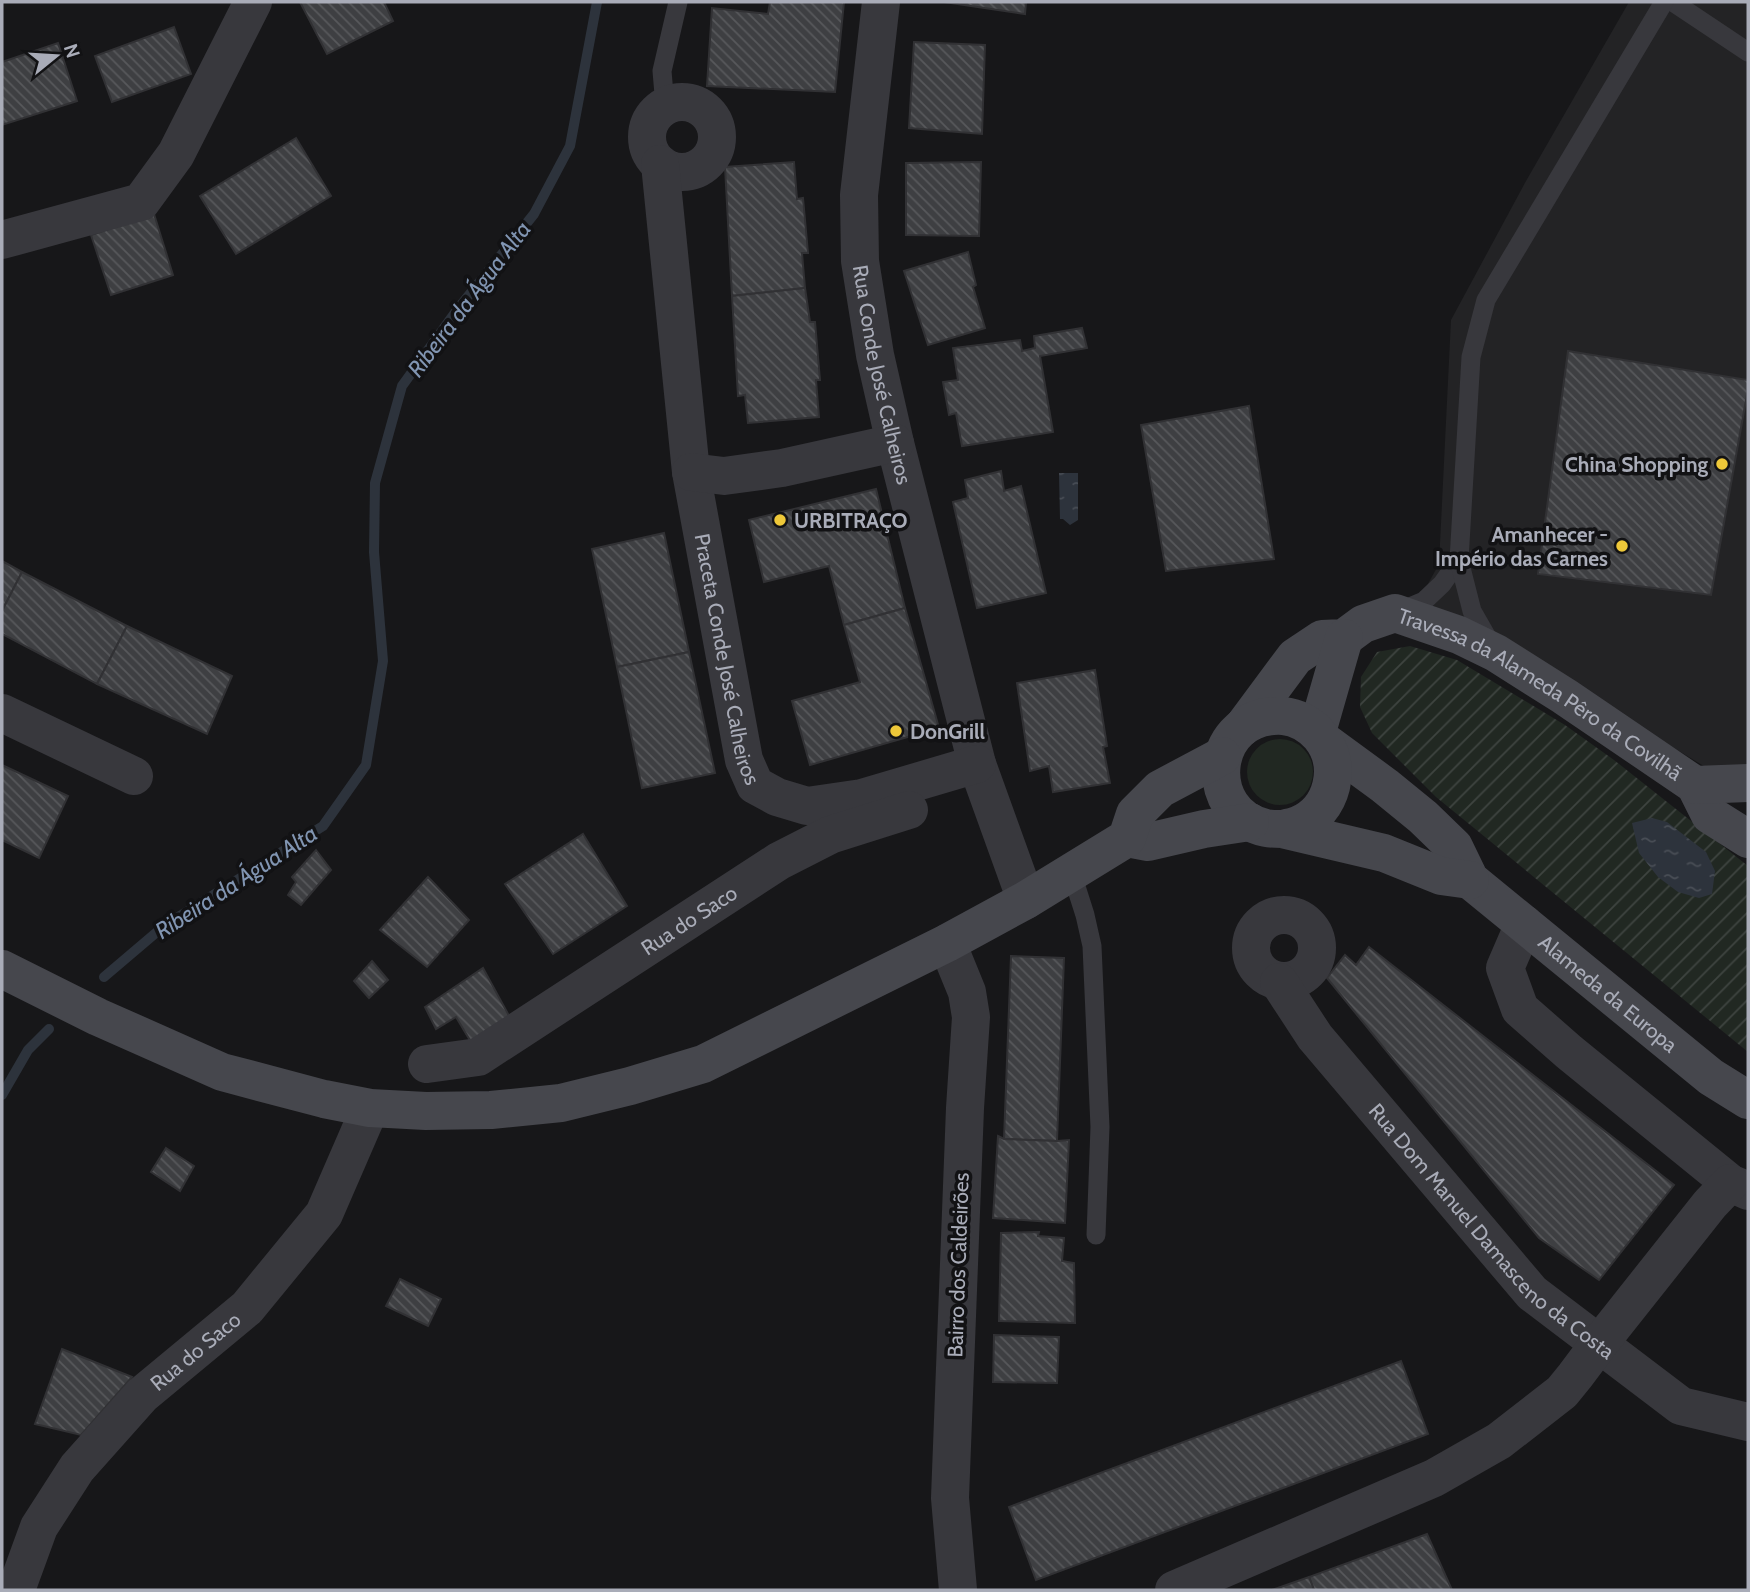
<svg xmlns="http://www.w3.org/2000/svg" width="1750" height="1592" font-family="Cabin,sans-serif">
  <style>
    .built { fill: #232325 }
    .grass { fill: #212822 }
    .garden { fill: url(#garden-furrows) }
    .water { fill: url(#water-ripples) }
    .lines { fill: none; stroke-linecap: round; stroke-linejoin: round }
    .stream { stroke: #2d333c; stroke-width: 10 }
    .building { fill: url(#building-back-hatch); stroke: #313134; stroke-width: 2 }
    .lane { stroke: #38383d; stroke-width: 19 }
    .street { stroke: #38383d; stroke-width: 38 }
    .secondary { stroke: #46474d; stroke-width: 38 }
    .poi-dot { fill: #eec839; stroke: #121214; stroke-width: 2.5 }
    .labels { text-anchor: middle; dominant-baseline: central; stroke-width: 7; stroke-linejoin: round; paint-order: stroke }
    .street-label { font-size: 21px; fill: #a9acb8; stroke: #121214 }
    .poi-label { font-size: 21px; font-weight: bold; fill: #a9acb8; stroke: #121214; text-anchor: end }
    .water-label { font-size: 23px; font-style: italic; fill: #8195b2; stroke: #121214 }
  </style>
  <defs>
    <pattern id="garden-furrows" width="10" height="10" patternUnits="userSpaceOnUse" patternTransform="scale(1.75)"><rect width="10" height="10" fill="#212822"/><path d="M-1 1l2-2M0 10L10 0M9 11l2-2" fill="none" stroke="#3e4440"/></pattern>
    <pattern id="water-ripples" width="26" height="14" patternUnits="userSpaceOnUse" patternTransform="scale(1.75)"><rect width="26" height="14" fill="#2d333c"/><path d="M2 4q2-2 4 0t4 0M15 11q2-2 4 0t4 0" fill="none" stroke="#494e56"/></pattern>
    <pattern id="building-back-hatch" width="6" height="6" patternUnits="userSpaceOnUse" patternTransform="scale(1.75)"><rect width="6" height="6" fill="#3e3f42"/><path d="M-1 5l2 2M0 0l6 6M5-1l2 2" fill="none" stroke="#57585b"/></pattern>
  </defs>
  <rect width="100%" height="100%" fill="#171719"/>
  <polygon class="built" points="1629,2 1748,2 1748,774 1717,774 1495,640 1419,600 1439,564 1451,320 1526,181"/>
  <circle class="grass" cx="1280" cy="772" r="33"/>
  <polygon class="garden" points="1410,646 1457,660 1565,725 1614,760 1748,866 1748,1052 1436,797 1372,733 1360,707 1361,677 1377,652"/>
  <g class="water">
    <polygon points="1059,473 1078,473 1078,520 1070,525 1063,519 1060,519"/>
    <polygon points="1652,818 1667,822 1706,852 1715,871 1712,894 1699,898 1678,892 1658,877 1639,853 1632,823"/>
  </g>
  <g class="lines">
    <g class="stream">
      <polyline points="104,977 164,926 323,826 366,765 383,661 374,552 375,483 402,386 457,310 534,214 570,146 597,2"/>
      <polyline points="2,1095 28,1050 49,1029"/>
    </g>
  </g>
  <g class="building">
    <polygon points="300,2 384,2 393,21 327,54"/>
    <polygon points="770,2 844,2 835,92 707,86 712,8 768,14"/>
    <polygon points="944,2 1026,2 1025,14"/>
    <polygon points="174,27 191,74 112,102 95,56"/>
    <polygon points="914,42 985,45 982,134 909,128"/>
    <polygon points="58,43 77,101 2,125 2,62"/>
    <polygon points="296,138 331,196 236,254 200,196"/>
    <polygon points="794,162 797,199 803,198 808,253 802,253 805,288 732,296 725,167"/>
    <polygon points="981,162 979,236 906,235 906,163"/>
    <polygon points="154,214 173,275 111,295 91,235"/>
    <polygon points="968,252 976,285 973,287 985,328 928,345 904,271"/>
    <polygon points="805,288 810,322 815,322 820,380 816,380 819,417 748,423 745,395 738,396 732,296"/>
    <polygon points="1082,328 1087,348 1040,356 1053,432 962,446 956,413 949,415 943,382 958,380 953,348 1020,340 1022,351 1035,348 1034,336"/>
    <polygon points="1568,351 1748,380 1748,389 1711,595 1538,574"/>
    <polygon points="1249,406 1274,559 1166,571 1141,425"/>
    <polygon points="1001,471 1004,491 1021,486 1046,593 977,608 953,502 968,498 965,480"/>
    <polygon points="876,489 905,608 844,625 829,566 764,582 749,520"/>
    <polygon points="664,533 689,652 617,667 592,549"/>
    <polygon points="2,561 22,572 2,611"/>
    <polygon points="22,572 127,626 97,684 2,634 2,611"/>
    <polygon points="905,608 939,728 810,765 792,701 860,682 844,625"/>
    <polygon points="127,626 232,676 207,734 97,684"/>
    <polygon points="689,652 715,773 642,788 617,667"/>
    <polygon points="1095,670 1107,746 1103,747 1110,783 1053,792 1049,766 1030,771 1017,683"/>
    <polygon points="2,765 68,796 39,858 2,840"/>
    <polygon points="583,834 627,906 553,954 505,884"/>
    <polygon points="316,850 331,870 301,905 288,895 296,882 292,877"/>
    <polygon points="428,877 469,920 427,967 380,930"/>
    <polygon points="1369,947 1674,1185 1599,1280 1539,1238 1327,978 1345,955 1356,965"/>
    <polygon points="1011,956 1064,958 1057,1141 1004,1139"/>
    <polygon points="372,961 388,980 369,998 354,981"/>
    <polygon points="483,968 513,1023 474,1047 456,1017 436,1029 425,1007"/>
    <polygon points="998,1136 1004,1139 1057,1141 1069,1140 1065,1223 993,1218"/>
    <polygon points="166,1148 194,1166 180,1191 151,1172"/>
    <polygon points="1039,1232 1038,1236 1064,1238 1062,1261 1074,1263 1075,1323 999,1321 1001,1233"/>
    <polygon points="400,1279 441,1299 428,1326 386,1306"/>
    <polygon points="994,1335 1059,1337 1057,1383 993,1382"/>
    <polygon points="62,1349 132,1377 81,1435 35,1424"/>
    <polygon points="1401,1361 1428,1434 1036,1580 1009,1507"/>
    <polygon points="1427,1534 1452,1590 1314,1590 1309,1577"/>
    <polygon points="1309,1577 1314,1590 1272,1590"/>
  </g>
  <g class="lines">
    <g class="lane">
      <polyline points="1673,2 1748,52"/>
      <polyline points="665,106 662,71 678,2"/>
      <polyline points="1398,612 1424,601 1442,584 1459,560"/>
      <polyline points="1492,646 1472,611 1459,560 1471,357 1486,300 1664,2"/>
      <polyline points="1071,871 1085,915 1092,946 1100,1127 1096,1235"/>
    </g>
    <g class="street">
      <path id="s1" d="M 881,2 L 859,195 L 860,261 L 875,355 L 895,443 L 977,764 L 1026,900"/>
      <circle cx="682" cy="137" r="35"/>
      <path id="s2" d="M 660,164 L 691,472 L 744,760 L 755,785 L 777,797 L 807,806 L 862,798 L 977,764"/>
      <polyline points="2,240 141,202 176,154 253,2"/>
      <polyline points="691,472 724,476 782,468 895,443"/>
      <polyline points="2,713 134,776"/>
      <circle cx="1284" cy="948" r="33"/>
      <polyline points="1524,924 1505,968 1520,1009 1569,1052 1730,1183 1748,1191"/>
      <polyline points="947,943 967,992 971,1017 965,1108 950,1498 958,1590"/>
      <path id="s3" d="M 1279,982 L 1315,1037 L 1532,1293 L 1681,1406 L 1748,1422"/>
      <path id="s4" d="M 427,1064 L 478,1057 L 779,861 L 830,835 L 909,810"/>
      <path id="s5" d="M 16,1590 L 39,1527 L 77,1468 L 142,1395 L 247,1308 L 324,1214 L 370,1108"/>
      <polyline points="1174,1590 1434,1478 1499,1441 1562,1392 1575,1376 1599,1344 1710,1204 1730,1183"/>
    </g>
    <g class="secondary">
      <path id="s6" d="M 1243,727 L 1295,657 L 1322,639 L 1344,638 L 1363,624 L 1395,613 L 1459,635 L 1496,653 L 1564,696 L 1695,785 L 1710,815 L 1748,839"/>
      <polyline points="1317,732 1344,638"/>
      <path id="s7" d="M 1325,742 L 1385,786 L 1423,817 L 1454,847 L 1470,880 L 1711,1077 L 1748,1100"/>
      <polyline points="1695,785 1748,783"/>
      <path d="M 1282,829 C 1287,828 1293,827 1298,825 C 1333,811 1344,765 1320,736 C 1311,725 1297,717 1283,716 C 1208,712 1200,814 1266,828 C 1271,829 1277,829 1282,829 L 1384,853 L 1441,876 L 1470,880"/>
      <polyline points="1127,838 1148,842 1204,829 1250,822"/>
      <polyline points="2,969 98,1017 222,1072 324,1099 370,1108 426,1111 491,1110 561,1103 630,1086 703,1064 947,943 1026,900 1127,838 1135,814 1160,789 1222,756"/>
    </g>
  </g>
  <g class="poi-dot">
    <circle cx="1722" cy="464" r="7"/>
    <circle cx="780" cy="520" r="7"/>
    <circle cx="1622" cy="546" r="7"/>
    <circle cx="896" cy="731" r="7"/>
  </g>
  <g class="labels">
    <g class="street-label">
      <text stroke="none"><textPath href="#s1" startOffset="376">Rua Conde José Calheiros</textPath></text>
      <text stroke="none"><textPath href="#s2" startOffset="500">Praceta Conde José Calheiros</textPath></text>
      <text stroke="none"><textPath href="#s6" startOffset="366">Travessa da Alameda Pêro da Covilhã</textPath></text>
      <text stroke="none"><textPath href="#s4" startOffset="303">Rua do Saco</textPath></text>
      <text stroke="none"><textPath href="#s7" startOffset="382">Alameda da Europa</textPath></text>
      <text stroke="none"><textPath href="#s3" startOffset="329">Rua Dom Manuel Damasceno da Costa</textPath></text>
      <text transform="translate(958 1265) rotate(-88)">Bairro dos Caldeirões</text>
      <text stroke="none"><textPath href="#s5" startOffset="304">Rua do Saco</textPath></text>
    </g>
    <g class="poi-label">
      <text x="1708" y="464">China Shopping</text>
      <text x="794" y="520" text-anchor="start">URBITRAÇO</text>
      <text x="1608" y="534">Amanhecer -<tspan x="1608" dy="24">Império das Carnes</tspan></text>
      <text x="910" y="731" text-anchor="start">DonGrill</text>
    </g>
    <g class="water-label">
      <text transform="translate(469 299) rotate(-53)">Ribeira da Água Alta</text>
      <text transform="translate(236 882) rotate(-33)">Ribeira da Água Alta</text>
    </g>
  </g>
  <rect width="1750" height="1592" fill="none" stroke="#a9acb8" stroke-width="7"/>
  <g transform="translate(56 56) rotate(72)" stroke="#121214" stroke-width="5" paint-order="stroke">
  <path d="M0-5L12 26L0 18L-12 26Z" fill="#a9acb8"/>
  <text y="-10" font-size="19" font-weight="bold" text-anchor="middle" fill="#a9acb8">N</text>
  </g>
</svg>
